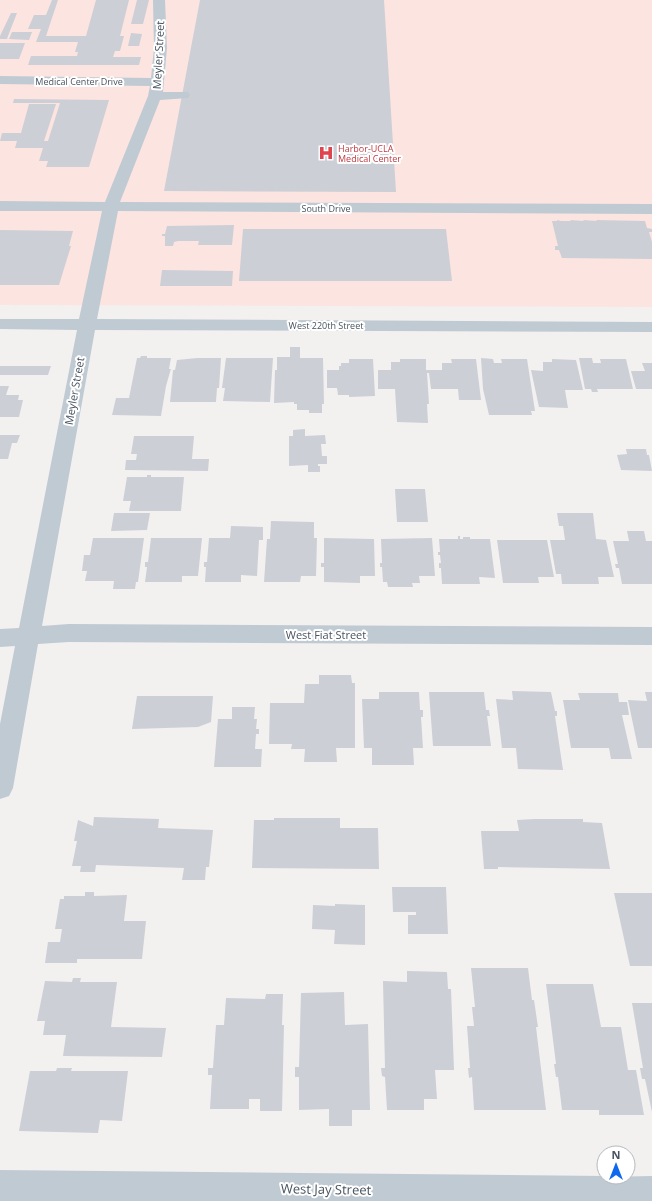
<svg xmlns="http://www.w3.org/2000/svg" width="652" height="1201" font-family="'Open Sans',sans-serif">
  <style>
    .medical { fill: #fce4e1 }
    .building { fill: #cccfd5 }
    .lines { fill: none; stroke-linecap: round; stroke-linejoin: round }
    .minor { fill: #c0cad3; fill-rule: evenodd }
    .labels { text-anchor: middle; dominant-baseline: central; stroke-width: 4; stroke-linejoin: round; paint-order: stroke }
    .far-street-label { font-size: 9px; fill: #47535f; stroke: #fff }
    .far-health-label { font-size: 9px; fill: #be3a42; stroke: #fff; text-anchor: start }
    .street-label { font-size: 11px; fill: #47535f; stroke: #fff }
    .near-street-label { font-size: 13px; fill: #47535f; stroke: #fff }
  </style>
  <rect width="100%" height="100%" fill="#f3f0f0"/>
  <polygon class="medical" points="0,0 652,0 652,307 0,305"/>
  <g class="building">
    <polygon points="52,0 58,0 46,36 86,36 96,0 129,0 120,36 124,36 120,51 115,51 113,57 141,57 139,65 28,65 31,56 77,56 78,52 75,52 78,42 36,42 41,29 28,29 34,15 46,15"/>
    <polygon points="137,0 149,0 143,24 131,24"/>
    <polygon points="200,0 384,0 396,192 164,191"/>
    <polygon points="11,13 17,13 8,36 7,39 0,39 0,36"/>
    <polygon points="12,32 32,32 29,40 9,39"/>
    <polygon points="131,33 142,34 139,46 128,46"/>
    <polygon points="0,43 25,43 19,59 0,59"/>
    <polygon points="14,99 109,100 89,167 46,167 48,161 39,161 43,148 15,148 17,141 0,141 2,133 21,133 29,104 56,104 44,141 48,141 60,103 13,103"/>
    <polygon points="557,220 561,221 571,221 570,220 584,221 583,220 597,221 596,220 645,221 647,228 652,229 652,232 649,232 652,242 652,259 562,258 559,250 555,250 555,246 558,246 552,221 557,221"/>
    <polygon points="234,225 232,245 198,245 199,241 178,241 174,242 173,246 165,246 165,236 162,236 162,234 165,234 167,226"/>
    <polygon points="243,229 446,229 452,281 239,281"/>
    <polygon points="0,230 73,231 69,246 71,246 59,285 0,285"/>
    <polygon points="162,270 233,271 232,286 160,286"/>
    <polygon points="290,347 300,347 300,358 323,358 324,404 322,404 322,413 309,413 309,410 297,410 297,404 294,404 294,402 274,403 275,370 277,370 277,357 290,357"/>
    <polygon points="141,356 147,356 147,358 171,358 169,369 171,369 170,372 166,386 161,416 112,415 116,398 129,398 137,358 140,358"/>
    <polygon points="197,358 221,358 219,388 217,388 216,402 170,402 173,370 175,370 177,360"/>
    <polygon points="226,358 273,358 270,402 223,401 225,388 222,388"/>
    <polygon points="481,358 493,359 494,363 502,363 501,359 527,359 535,411 531,411 532,415 489,415 483,389"/>
    <polygon points="579,358 592,358 593,363 601,363 600,359 626,359 633,389 597,389 598,392 592,392 591,389 585,389"/>
    <polygon points="349,359 373,359 375,396 349,397 349,395 338,395 337,388 327,388 327,370 339,370 339,366 341,366 341,363 349,363"/>
    <polygon points="400,359 426,359 426,370 442,370 442,363 452,363 451,359 476,359 481,400 459,400 458,389 431,389 429,373 427,373 429,404 427,404 428,423 397,422 395,389 378,389 378,370 391,370 391,362 400,362"/>
    <polygon points="552,359 576,360 583,390 565,390 568,408 539,407 531,370 543,371 543,362 552,362"/>
    <polygon points="642,363 652,363 652,389 636,389 631,371 645,371"/>
    <polygon points="0,366 51,366 48,375 0,375"/>
    <polygon points="0,386 9,386 6,395 19,395 18,400 23,400 19,417 0,417"/>
    <polygon points="305,429 305,436 325,435 326,444 321,444 322,456 327,456 327,464 318,464 318,466 320,466 320,472 308,472 308,465 289,466 289,436 293,436 293,430"/>
    <polygon points="0,435 20,435 17,443 12,443 8,459 0,459"/>
    <polygon points="134,436 194,436 192,459 209,459 208,471 125,470 126,460 136,460 137,454 131,454"/>
    <polygon points="626,449 646,449 647,455 649,455 652,471 621,470 617,455 627,454"/>
    <polygon points="147,475 151,475 151,477 184,477 181,511 129,511 131,501 123,501 127,477 147,477"/>
    <polygon points="395,489 425,489 428,522 397,522"/>
    <polygon points="114,513 150,513 147,530 111,531"/>
    <polygon points="557,513 593,513 596,539 606,540 614,577 598,577 599,584 562,584 561,574 556,574 550,540 565,540 563,526 559,526"/>
    <polygon points="271,521 314,522 314,538 317,538 316,576 301,576 300,582 264,582 267,539 270,539"/>
    <polygon points="231,526 263,527 263,540 259,540 257,576 241,575 241,582 205,582 206,567 204,567 204,562 207,562 209,538 230,538"/>
    <polygon points="627,531 644,531 646,541 652,541 652,584 622,584 619,568 616,568 615,564 618,564 613,541 629,541"/>
    <polygon points="458,536 460,536 460,539 463,539 463,537 470,537 470,539 490,539 495,578 479,577 480,584 442,584 441,568 439,568 439,563 441,563 440,555 438,555 438,552 440,552 439,539 458,539"/>
    <polygon points="93,538 144,538 138,582 136,582 135,589 113,589 114,581 85,581 87,571 82,571 84,555 90,555"/>
    <polygon points="151,538 202,538 198,576 182,576 182,582 145,582 147,567 145,567 145,562 148,562"/>
    <polygon points="324,538 374,539 375,576 360,576 360,583 324,582 324,567 321,567 321,563 324,563"/>
    <polygon points="432,538 435,576 419,576 420,583 412,583 413,587 388,587 387,582 383,582 382,567 380,567 380,563 382,563 381,539"/>
    <polygon points="497,540 547,540 554,577 538,577 539,583 503,583"/>
    <polygon points="319,675 351,675 352,683 355,683 355,748 336,748 337,762 304,762 305,749 291,749 292,744 269,744 270,703 304,703 305,684 319,684"/>
    <polygon points="512,691 551,692 555,711 557,711 557,716 555,716 563,770 518,769 516,748 502,748 496,699 513,700"/>
    <polygon points="379,692 419,692 420,710 423,710 423,717 421,717 423,748 413,748 414,765 372,765 372,748 364,748 362,699 379,699"/>
    <polygon points="429,692 484,692 486,710 489,710 490,716 487,716 491,746 433,746"/>
    <polygon points="645,692 652,692 652,748 638,748 628,700 647,701"/>
    <polygon points="578,693 618,693 619,702 627,702 629,715 622,715 632,759 611,759 609,748 571,748 563,700 580,700"/>
    <polygon points="137,696 213,696 211,722 198,727 132,729"/>
    <polygon points="232,707 255,707 254,719 257,719 256,729 259,729 259,734 256,734 255,749 262,749 261,767 214,767 218,719 232,719"/>
    <polygon points="94,817 159,819 158,828 213,830 209,867 206,867 205,880 182,880 184,868 96,865 95,872 80,872 81,866 72,866 77,841 74,841 78,820 93,826"/>
    <polygon points="274,818 340,818 340,828 378,828 379,869 252,868 254,820 274,820"/>
    <polygon points="535,819 583,819 583,822 602,823 610,869 498,867 498,869 484,869 481,831 519,831 517,820"/>
    <polygon points="392,887 446,887 448,934 408,934 408,915 416,915 416,912 393,912"/>
    <polygon points="85,892 94,892 94,896 127,895 124,921 146,921 142,959 77,959 77,963 45,963 48,942 60,942 62,929 55,929 60,899 64,899 64,896 85,896"/>
    <polygon points="614,893 652,893 652,966 630,966"/>
    <polygon points="335,904 365,905 365,945 334,944 335,930 312,929 313,905 335,906"/>
    <polygon points="471,968 528,968 532,1000 534,1000 538,1027 536,1027 546,1110 474,1110 472,1077 469,1078 468,1068 470,1068 467,1026 474,1026 472,1007 475,1007"/>
    <polygon points="407,971 447,972 448,989 451,989 454,1070 435,1070 437,1099 424,1099 424,1110 387,1110 385,1077 382,1076 381,1068 385,1068 383,981 407,982"/>
    <polygon points="73,978 81,978 80,982 117,982 111,1027 166,1028 162,1057 63,1056 66,1035 43,1035 45,1021 37,1021 45,981 72,982"/>
    <polygon points="546,984 593,984 601,1027 621,1027 628,1070 636,1070 644,1115 599,1115 599,1110 562,1110 558,1077 556,1077 554,1064 556,1064"/>
    <polygon points="344,992 345,1025 368,1024 370,1110 352,1110 352,1126 329,1126 329,1109 299,1110 299,1077 295,1077 295,1067 299,1067 301,993"/>
    <polygon points="266,994 283,994 282,1025 284,1025 282,1111 260,1111 260,1099 249,1099 249,1109 210,1109 212,1075 208,1075 208,1068 213,1068 216,1025 224,1025 226,998 265,999"/>
    <polygon points="632,1003 652,1003 652,1112 645,1079 642,1079 640,1068 643,1068"/>
    <polygon points="57,1068 72,1068 71,1071 128,1071 122,1121 100,1120 98,1133 19,1131 30,1071 56,1071"/>
  </g>
  <g class="lines">
    <g class="minor">
      <polygon points="153,0 165,0 167,48 163,92 188,92 190,95 188,98 160,100 120,202 652,204 652,214 118,211 97,319 652,322 652,332 95,330 42,626 69,624 652,627 652,645 69,642 38,644 13,788 9,796 0,799 0,724 15,646 0,647 0,629 19,628 77,330 0,329 0,319 79,319 102,211 0,211 0,201 105,202 148,96 150,86 0,84 0,76 151,78 154,48"/>
      <polygon points="0,1170 604,1176 604,1177 652,1176 652,1201 0,1201"/>
    </g>
  </g>
  <defs>
    <g id="hospital-bare" transform="scale(1.2)"><path d="M-5-5h3v3.5h4V-5h3V5h-3V1.5h-4V5h-3Z" fill="#e0444e" stroke="#fff" stroke-width="2.5" paint-order="stroke"/></g>
  </defs>
  <g fill-rule="evenodd">
    <use href="#hospital-bare" x="326" y="153"/>
  </g>
  <g class="labels">
    <g class="far-street-label">
      <text x="79" y="81">Medical Center Drive</text>
      <text x="326" y="208">South Drive</text>
      <text x="326" y="325">West 220th Street</text>
    </g>
    <g class="far-health-label">
      <text x="338" y="148">Harbor-UCLA<tspan x="338" dy="10">Medical Center</tspan></text>
    </g>
    <g class="street-label">
      <text transform="translate(158 55) rotate(-87)">Meyler Street</text>
      <text transform="translate(74 391) rotate(-80)">Meyler Street</text>
      <text x="326" y="634">West Fiat Street</text>
    </g>
    <g class="near-street-label">
      <text transform="translate(326 1189) rotate(1)">West Jay Street</text>
    </g>
  </g>
  <g transform="translate(616 1165)"><circle r="19" fill="#ffffff" stroke="#b5babf"/>
  <path d="M0-3L7 15L0 10L-7 15Z" fill="#0f69ee"/>
  <text y="-6" font-size="11" font-weight="bold" text-anchor="middle" fill="#47535f">N</text>
  </g>
</svg>
